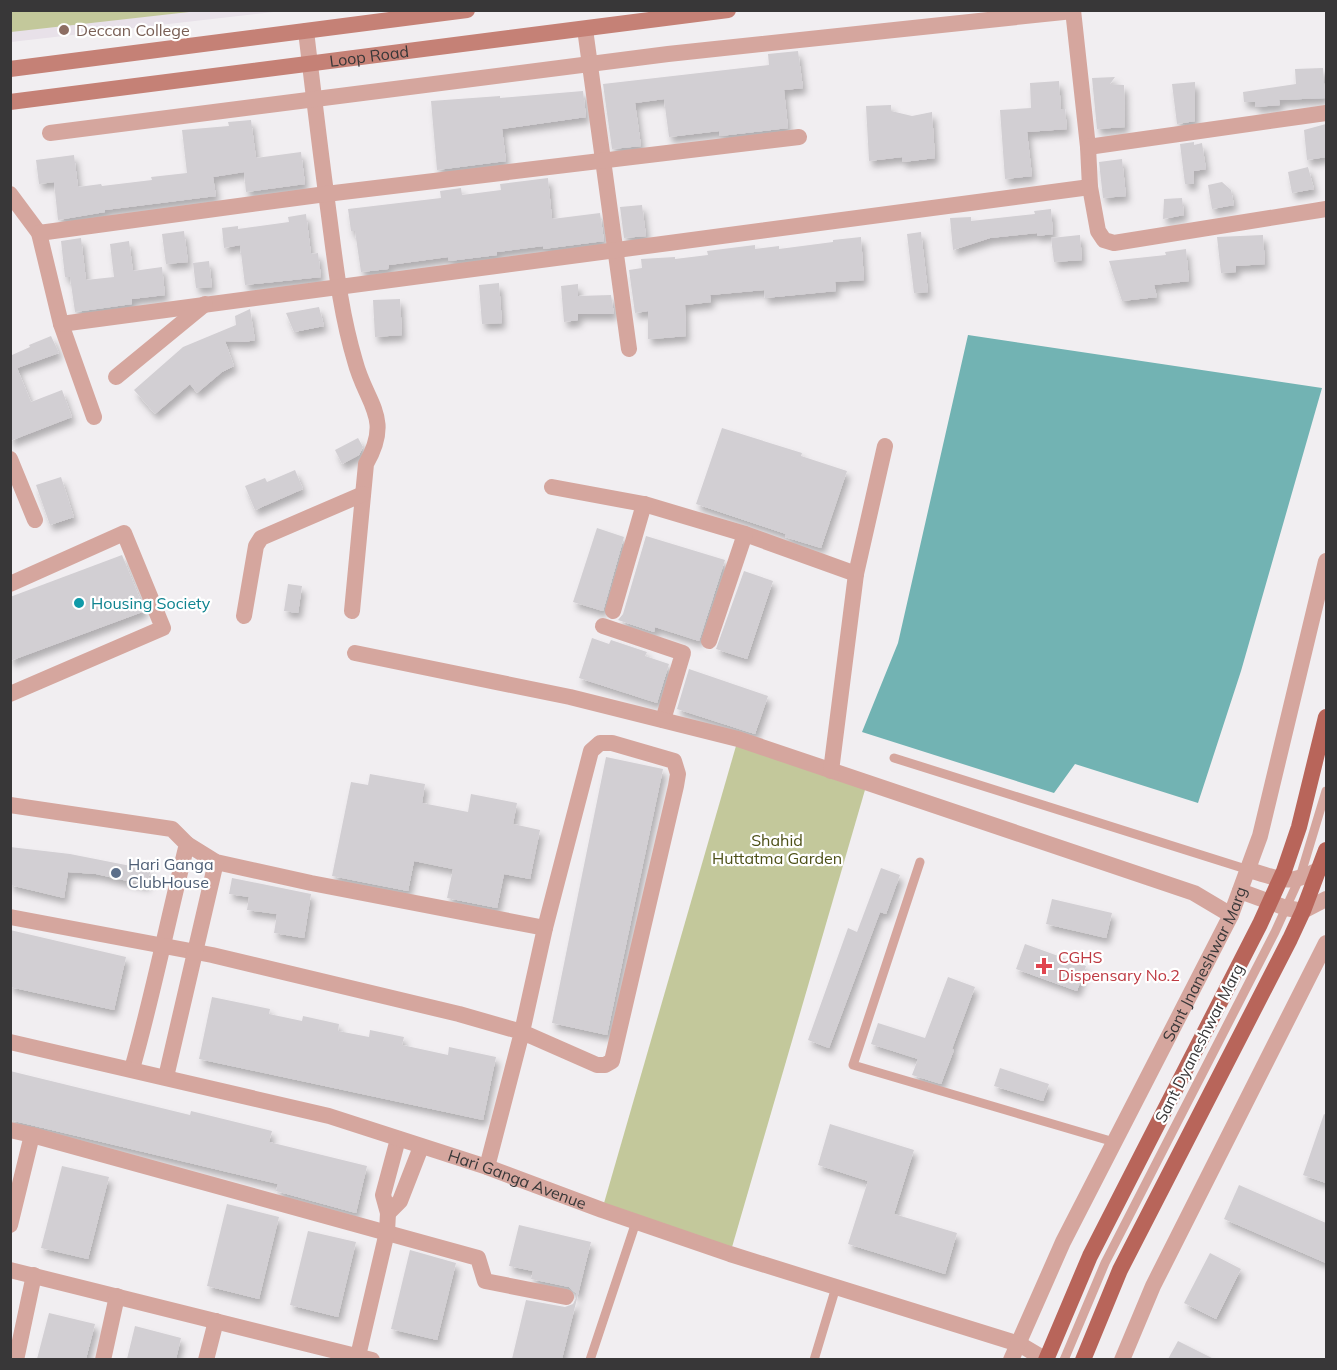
<svg xmlns="http://www.w3.org/2000/svg" width="1337" height="1370" font-family="Mulish,sans-serif">
  <style>
    .built { fill: #e8e1e9 }
    .green { fill: #c3c89b }
    .water { fill: #72b3b3 }
    .building { fill: #d2cfd3; filter: url(#shadow) }
    .lines { fill: none; stroke-linecap: round; stroke-linejoin: round }
    .service { stroke: #d5a69e; stroke-width: 9 }
    .minor { stroke: #d5a69e; stroke-width: 16 }
    .tertiary { stroke: #d5a69e; stroke-width: 16 }
    .secondary { stroke: #c58176; stroke-width: 16 }
    .primary { stroke: #b8655a; stroke-width: 16 }
    .education-dot { fill: #8d6e63; stroke: #fff; stroke-width: 2 }
    .culture-dot { fill: #0f9aa8; stroke: #fff; stroke-width: 2 }
    .service-dot { fill: #5c6f8a; stroke: #fff; stroke-width: 2 }
    .health-dot { fill: #e0444e; stroke: #fff; stroke-width: 2 }
    .labels { text-anchor: middle; dominant-baseline: central; stroke-width: 4.5; stroke-linejoin: round; paint-order: stroke }
    .education-label { font-size: 16px; fill: #785e54; stroke: #fff; text-anchor: start }
    .street-label { font-size: 16px; fill: #383738; stroke: #fff }
    .culture-label { font-size: 16px; fill: #0d838f; stroke: #fff; text-anchor: start }
    .park-label { font-size: 16px; fill: #4d5017; stroke: #fff }
    .service-label { font-size: 16px; fill: #4e5e75; stroke: #fff; text-anchor: start }
    .health-label { font-size: 16px; fill: #be3a42; stroke: #fff; text-anchor: start }
  </style>
  <defs>
    <filter id="shadow"><feDropShadow dx="3.5" dy="6" stdDeviation="3" flood-color="#0004"/></filter>
  </defs>
  <rect width="100%" height="100%" fill="#f1eef1"/>
  <polygon class="built" points="11,10 282,11 11,42"/>
  <g class="green">
    <polygon points="11,10 198,10 198,11 11,32"/>
    <polygon points="738,739 867,783 730,1254 602,1210"/>
  </g>
  <polygon class="water" points="968,335 1322,388 1241,671 1198,803 1075,764 1054,793 862,732 898,643"/>
  <g class="building">
    <polygon points="798,51 803,88 784,90 788,128 720,136 719,131 669,137 664,99 635,103 641,146 612,149 603,84 769,65 768,54"/>
    <polygon points="1323,68 1325,98 1279,100 1280,105 1256,107 1255,102 1244,102 1243,92 1296,84 1295,69"/>
    <polygon points="1115,77 1110,84 1124,85 1125,127 1097,129 1092,78"/>
    <polygon points="1059,81 1061,109 1065,109 1067,129 1027,132 1032,176 1005,179 1000,110 1031,108 1030,83"/>
    <polygon points="1195,82 1195,121 1177,124 1172,84"/>
    <polygon points="583,91 586,117 502,129 506,161 437,170 431,101 500,96 500,98"/>
    <polygon points="891,105 891,111 912,116 932,112 935,158 903,162 902,157 869,161 866,106"/>
    <polygon points="251,120 256,158 301,152 305,184 246,192 244,172 213,177 216,196 105,210 105,212 58,220 54,182 39,184 36,160 74,155 78,187 101,184 102,186 152,180 151,177 187,173 182,130 229,126 228,122"/>
    <polygon points="1326,124 1326,157 1307,160 1304,130"/>
    <polygon points="1194,142 1194,145 1202,143 1206,169 1194,171 1194,184 1185,184 1180,144"/>
    <polygon points="1122,159 1126,196 1103,198 1099,162"/>
    <polygon points="1308,167 1314,189 1292,193 1288,172"/>
    <polygon points="548,178 552,219 600,213 604,241 543,249 543,246 497,252 497,255 449,261 448,257 389,265 388,269 361,272 355,231 351,231 348,209 441,198 440,191 461,188 462,195 501,190 500,184"/>
    <polygon points="1222,182 1231,190 1234,205 1212,209 1208,185"/>
    <polygon points="1182,198 1184,215 1163,219 1164,199"/>
    <polygon points="642,205 646,236 624,238 620,207"/>
    <polygon points="1051,209 1053,234 1037,236 1037,233 990,238 953,250 950,218 971,217 971,221 1035,214 1034,211"/>
    <polygon points="306,214 311,254 318,253 321,277 245,285 240,245 224,248 222,228 238,226 238,229 289,222 288,217"/>
    <polygon points="184,231 188,262 166,264 162,234"/>
    <polygon points="921,232 928,292 914,293 907,234"/>
    <polygon points="1080,235 1082,260 1054,262 1051,238"/>
    <polygon points="1263,235 1265,264 1236,266 1236,272 1221,273 1217,237"/>
    <polygon points="861,237 864,280 835,282 836,291 765,298 764,290 710,295 711,302 685,305 686,336 664,338 648,339 648,311 635,313 629,270 642,268 641,259 675,257 675,259 708,255 707,251 755,245 755,249 779,246 779,249 833,242 833,240"/>
    <polygon points="81,238 86,280 114,277 110,244 129,241 133,271 162,267 165,295 132,299 132,304 75,312 70,277 65,277 61,241"/>
    <polygon points="1186,249 1189,281 1154,285 1157,297 1122,301 1109,261 1166,255 1165,252"/>
    <polygon points="209,261 212,287 196,288 193,263"/>
    <polygon points="499,283 502,323 482,324 479,285"/>
    <polygon points="578,284 578,296 611,295 614,314 578,314 578,320 564,322 561,286"/>
    <polygon points="400,299 402,335 375,337 373,300"/>
    <polygon points="319,307 324,326 294,332 286,313"/>
    <polygon points="250,309 255,340 245,342 225,341 234,366 222,372 197,393 190,384 155,414 134,390 183,347 236,325 235,316"/>
    <polygon points="51,336 59,353 17,368 31,402 62,390 72,417 10,441 10,354 12,355 30,347 29,345"/>
    <polygon points="722,428 802,453 801,456 847,471 821,548 785,537 786,534 696,504"/>
    <polygon points="358,438 363,447 359,455 342,464 335,450"/>
    <polygon points="295,470 303,489 255,510 245,486 265,478 267,482"/>
    <polygon points="61,477 74,517 50,525 36,485"/>
    <polygon points="597,528 624,537 603,611 573,602"/>
    <polygon points="646,536 725,560 699,641 655,627 654,632 618,620 623,614"/>
    <polygon points="122,555 145,611 10,661 10,597"/>
    <polygon points="744,571 773,581 747,659 716,649"/>
    <polygon points="288,584 302,586 298,613 284,611"/>
    <polygon points="592,638 609,644 611,640 647,652 645,656 669,664 657,703 579,678"/>
    <polygon points="689,669 768,696 755,734 677,709"/>
    <polygon points="606,757 663,769 607,1035 552,1023"/>
    <polygon points="370,774 425,784 422,803 468,812 471,794 517,803 513,824 540,830 530,879 504,874 497,908 447,898 453,869 414,861 408,891 332,876 351,782 368,785"/>
    <polygon points="10,847 70,854 151,870 146,885 96,874 68,872 64,898 10,885"/>
    <polygon points="881,868 900,875 886,914 880,912 829,1048 808,1040 848,928 857,932"/>
    <polygon points="232,878 311,894 304,938 274,933 277,914 247,910 249,897 229,894"/>
    <polygon points="1052,899 1112,913 1106,938 1046,924"/>
    <polygon points="10,930 126,957 114,1010 10,987"/>
    <polygon points="1025,944 1086,966 1077,991 1016,969"/>
    <polygon points="948,977 975,987 952,1049 954,1050 941,1084 912,1075 918,1059 871,1044 878,1023 925,1038"/>
    <polygon points="212,997 270,1009 269,1014 302,1021 303,1016 339,1024 338,1031 369,1037 370,1030 404,1037 402,1045 448,1055 449,1047 496,1057 483,1120 199,1059"/>
    <polygon points="1000,1068 1049,1084 1043,1101 994,1086"/>
    <polygon points="10,1071 190,1115 191,1111 272,1131 269,1142 367,1166 356,1213 276,1191 278,1184 10,1120"/>
    <polygon points="1324,1114 1326,1115 1326,1183 1303,1175"/>
    <polygon points="830,1124 914,1150 894,1214 957,1233 945,1274 848,1244 868,1181 818,1165"/>
    <polygon points="62,1166 109,1177 88,1259 41,1248"/>
    <polygon points="1239,1185 1326,1223 1326,1263 1224,1219"/>
    <polygon points="227,1204 279,1217 259,1299 207,1286"/>
    <polygon points="519,1225 591,1242 562,1359 512,1359 526,1300 565,1307 573,1304 576,1298 576,1293 569,1287 531,1279 533,1271 509,1266"/>
    <polygon points="308,1231 356,1242 338,1317 290,1305"/>
    <polygon points="410,1250 456,1263 437,1340 391,1329"/>
    <polygon points="1210,1253 1241,1269 1216,1319 1184,1303"/>
    <polygon points="49,1313 95,1324 86,1359 37,1359"/>
    <polygon points="135,1326 181,1338 176,1359 127,1359"/>
    <polygon points="1178,1341 1214,1359 1168,1359"/>
  </g>
  <g class="lines">
    <g class="service">
      <polyline points="894,758 1249,870"/>
      <polyline points="920,862 853,1065 1114,1142"/>
      <polyline points="590,1360 636,1222"/>
      <polyline points="814,1360 836,1287"/>
      <polyline points="1064,1360 1105,1263 1275,932 1300,877 1326,791"/>
    </g>
    <g class="minor">
      <polyline points="1073,10 1088,147 1090,187 1098,231 1104,240 1114,243 1326,209"/>
      <polyline points="585,29 629,349"/>
      <path d="M 306,31 C 313,90 320,149 328,208 C 335,260 340,311 355,361 C 366,404 393,417 366,464 L 352,611"/>
      <polyline points="50,133 668,54 1073,11"/>
      <polyline points="1088,147 1326,113"/>
      <polyline points="10,194 39,233 61,324 94,417"/>
      <polyline points="39,233 326,194 799,137"/>
      <polyline points="61,324 1090,187"/>
      <polyline points="116,377 205,304"/>
      <polyline points="10,459 35,520"/>
      <polyline points="552,487 644,504 745,534 856,574"/>
      <polyline points="10,584 124,533 163,628 10,694"/>
      <polyline points="613,611 644,504"/>
      <polyline points="244,616 256,546 261,538 363,494"/>
      <polyline points="603,626 683,653 663,720"/>
      <polyline points="709,641 745,534"/>
      <polyline points="355,653 570,697 738,739 1194,893 1231,915"/>
      <polyline points="831,771 856,574 885,446"/>
      <path d="M 10,805 L 172,829 L 187,844 C 168,919 153,995 132,1069"/>
      <polyline points="187,844 216,862 311,883 545,928"/>
      <polyline points="10,917 212,955 459,1014 522,1032 545,928 591,751 600,743 612,743 674,761 678,774 676,786 612,1061 605,1065 597,1065 522,1032 487,1167"/>
      <polyline points="166,1077 216,862"/>
      <polyline points="10,1130 32,1135"/>
      <polyline points="388,1213 400,1201 421,1147"/>
      <polyline points="10,1225 32,1135 478,1258 485,1281 566,1297"/>
      <polyline points="10,1270 372,1360"/>
      <polyline points="358,1356 387,1232 388,1213 383,1195 398,1139"/>
      <polyline points="16,1360 34,1275"/>
      <polyline points="103,1360 117,1296"/>
      <polyline points="206,1360 216,1321"/>
    </g>
    <g class="tertiary">
      <path d="M 1249,870 C 1288,882 1290,885 1326,866"/>
      <polyline points="1240,891 1286,908 1303,911 1326,899"/>
      <path id="s1" d="M 10,1042 L 329,1116 L 487,1167 L 602,1210 L 730,1254 L 1019,1344 L 1046,1360"/>
      <path id="s2" d="M 1011,1360 L 1063,1242 L 1231,915 L 1260,836 L 1326,561"/>
      <polyline points="1122,1360 1153,1286 1326,943"/>
    </g>
    <g class="secondary">
      <polyline points="10,69 467,10"/>
      <path id="s3" d="M 10,102 L 728,10"/>
    </g>
    <g class="primary">
      <polyline points="1046,1360 1090,1256 1260,924 1284,871 1299,827 1326,717"/>
      <polyline points="1083,1360 1120,1270 1290,939 1303,911 1326,850"/>
    </g>
  </g>
  <circle class="education-dot" cx="64" cy="30" r="6"/>
  <circle class="culture-dot" cx="79" cy="603" r="6"/>
  <circle class="service-dot" cx="116" cy="873" r="6"/>
  <path class="health-dot" d="M1041 957h6v6h6v6h-6v6h-6v-6h-6v-6h6z"/>
  <g class="labels">
    <g class="education-label">
      <text x="76" y="30">Deccan College</text>
    </g>
    <g class="street-label">
      <text stroke="none"><textPath href="#s3" startOffset="362">Loop Road</textPath></text>
      <text stroke="none"><textPath href="#s2" startOffset="441">Sant Jnaneshwar Marg</textPath></text>
      <text transform="translate(1199 1043) rotate(-63)">Sant Dyaneshwar Marg</text>
      <text stroke="none"><textPath href="#s1" startOffset="526">Hari Ganga Avenue</textPath></text>
    </g>
    <g class="culture-label">
      <text x="91" y="603">Housing Society</text>
    </g>
    <g class="park-label">
      <text x="777" y="840">Shahid<tspan x="777" dy="18">Huttatma Garden</tspan></text>
    </g>
    <g class="service-label">
      <text x="128" y="864">Hari Ganga<tspan x="128" dy="18">ClubHouse</tspan></text>
    </g>
    <g class="health-label">
      <text x="1058" y="957">CGHS<tspan x="1058" dy="18">Dispensary No.2</tspan></text>
    </g>
  </g>
  <rect width="1337" height="1370" fill="none" stroke="#383738" stroke-width="24"/>
</svg>
